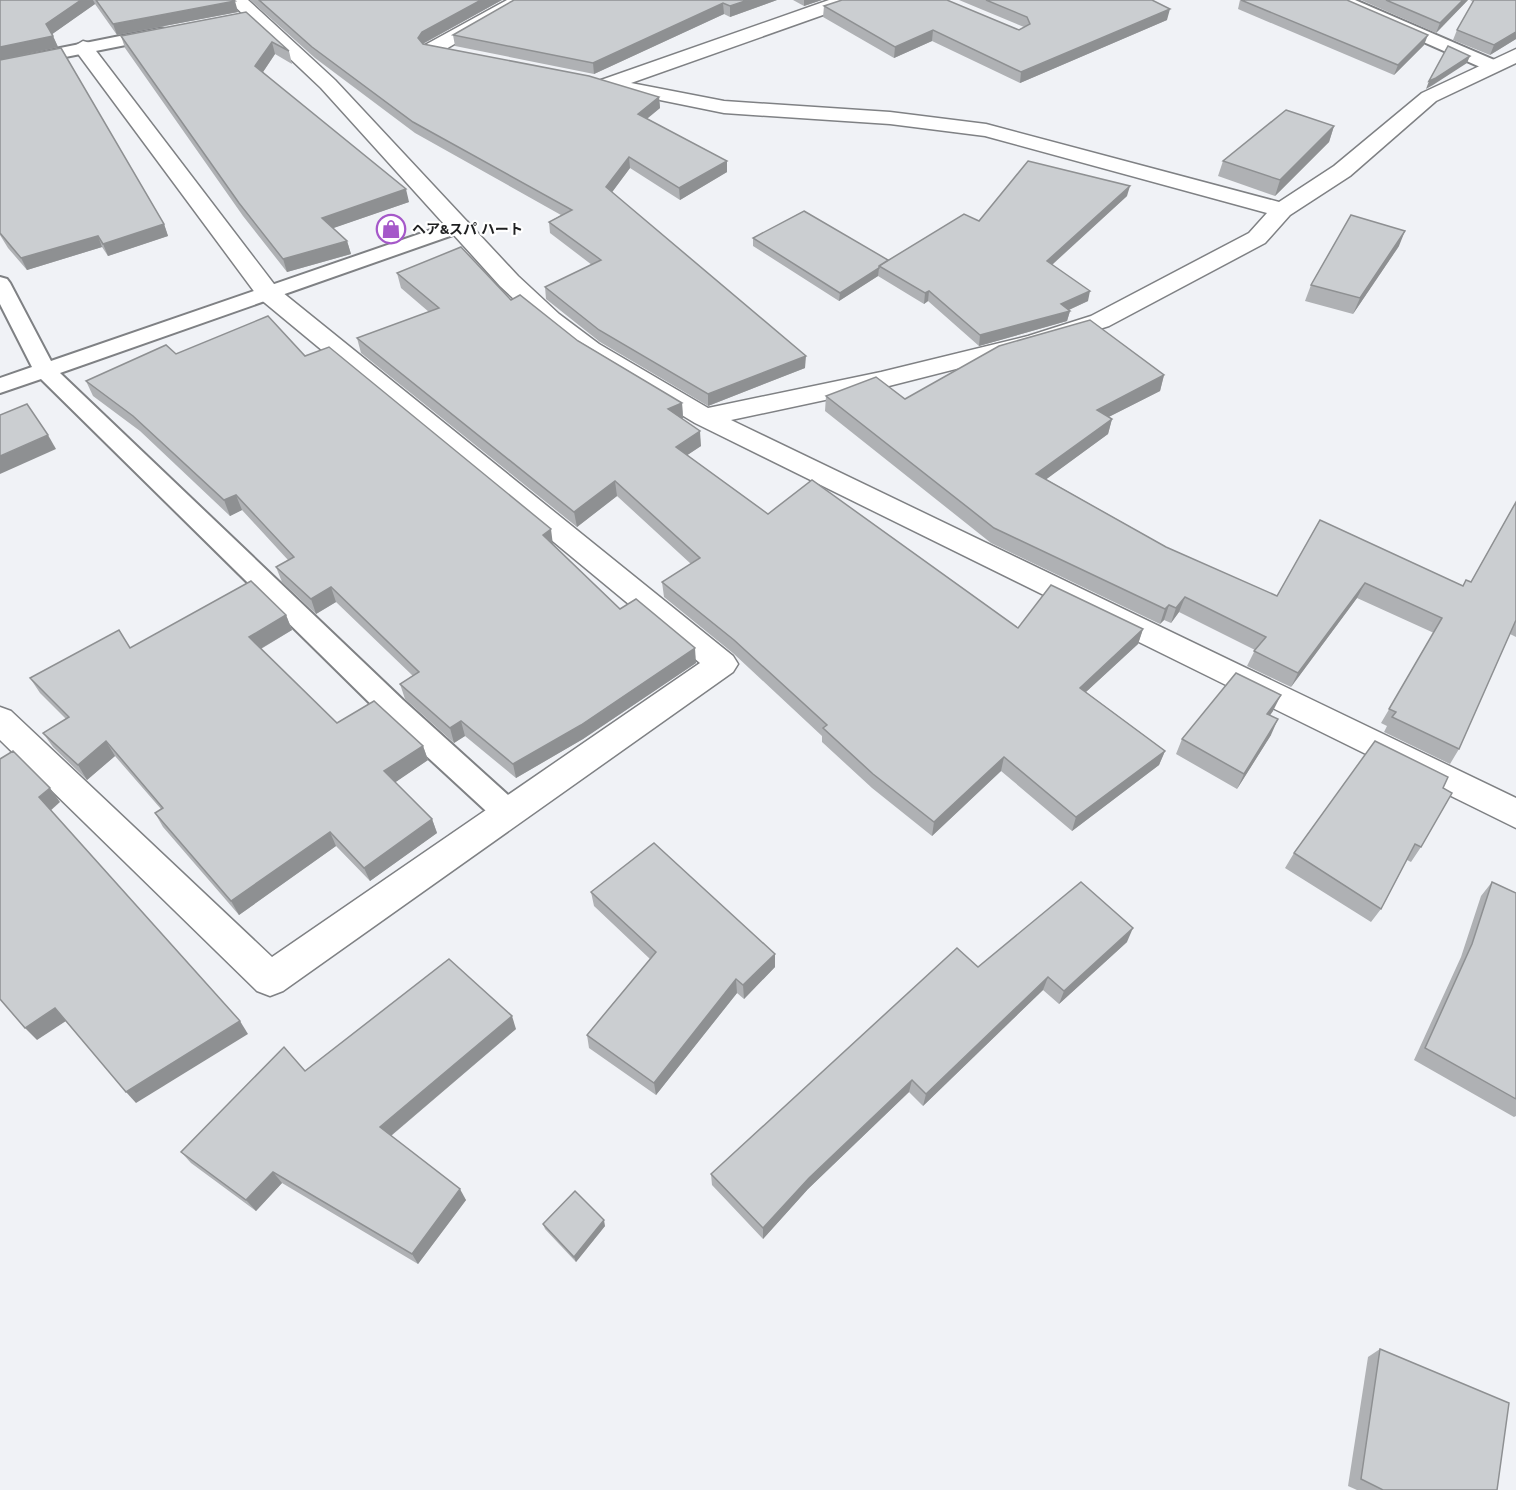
<svg xmlns="http://www.w3.org/2000/svg" width="1516" height="1490" font-family="'Work Sans','Noto Sans JP',sans-serif">
  <style>
    .lines { fill: none; stroke-linecap: round; stroke-linejoin: round }
    .service-casing { stroke: #7f8184; stroke-width: 4 }
    .minor-casing { stroke: #7f8184; stroke-width: 3 }
    .service { fill: #fff; fill-rule: evenodd }
    .minor { fill: #fff; fill-rule: evenodd }
    .wall { fill: #afb1b4 }
    .shaded-wall { fill: #8e9092 }
    .building { fill: #cbced1; stroke: #8e9092; stroke-width: 1.5 }
    .labels { text-anchor: middle; dominant-baseline: central; stroke-width: 4.5; stroke-linejoin: round; paint-order: stroke }
    .far-poi-label { font-size: 14px; font-weight: bold; fill: #1f2021; stroke: #fff; text-anchor: start }
  </style>
  <rect width="100%" height="100%" fill="#f0f2f6"/>
  <g class="lines">
    <g class="service-casing">
      <g id="service">
        <polygon points="1333,0 1355,0 1499,62 1502,66 1493,71 1487,70 1335,3"/>
        <polygon points="160,28 166,29 168,33 166,37 0,70 0,60"/>
        <polygon points="460,220 467,222 470,226 467,230 60,373 403,700 518,804 523,813 518,822 508,825 498,822 383,716 41,379 0,393 0,378 32,367 0,304 0,277 7,279 10,283 51,361"/>
      </g>
    </g>
    <g class="minor-casing">
      <g id="minor">
        <polygon points="228,0 248,0 335,80 518,276 559,314 599,344 708,408 881,372 1028,336 1091,316 1249,233 1267,213 985,136 890,124 724,113 601,88 598,84 601,80 829,0 856,0 854,4 631,83 724,101 890,112 986,124 1279,202 1334,166 1422,93 1516,49 1516,63 1436,101 1350,176 1290,215 1265,243 1109,326 1046,346 881,388 731,420 1516,798 1516,828 695,423 581,354 541,324 500,286 321,88"/>
        <polygon points="507,0 530,0 439,53 425,53 422,49 425,45"/>
        <polygon points="83,41 90,43 277,288 733,656 738,664 733,672 283,991 270,996 257,991 0,740 0,707 11,711 272,957 700,663 259,298 73,47"/>
      </g>
    </g>
    <use href="#service" class="service"/>
    <use href="#minor" class="minor"/>
  </g>
  <g class="wall">
    <polygon points="0,0 233,0 238,12 117,35 95,4 52,34 58,47 0,60"/>
    <polygon points="250,0 502,0 423,44 659,97 660,108 647,119 727,161 727,172 680,200 630,168 612,192 805,368 708,406 600,342 546,299 545,287 592,265 550,233 549,222 561,215 415,133 315,58"/>
    <polygon points="514,0 777,0 730,17 724,14 594,74 455,46 453,35"/>
    <polygon points="793,0 822,0 804,6"/>
    <polygon points="959,0 1152,0 1167,20 1020,83 932,41 894,58 823,17 824,6 1019,30 1024,27"/>
    <polygon points="1240,0 1424,45 1394,75 1238,9"/>
    <polygon points="1361,0 1468,0 1436,33"/>
    <polygon points="1470,0 1516,0 1516,39 1490,55 1453,40 1457,30 1473,2"/>
    <polygon points="246,12 289,51 292,64 275,54 263,72 409,202 333,228 347,241 351,254 287,272 243,216 125,48 121,36"/>
    <polygon points="0,60 164,224 168,236 108,256 102,247 27,270 8,248 0,235"/>
    <polygon points="1334,126 1329,142 1275,196 1218,176 1223,161"/>
    <polygon points="1127,196 1052,265 1088,301 1069,310 1070,311 1067,321 979,346 928,301 924,304 878,276 839,301 753,246 753,238 888,260 979,221"/>
    <polygon points="1399,246 1353,314 1305,301 1311,285"/>
    <polygon points="397,273 511,300 682,403 683,418 682,419 701,446 687,455 768,514 1018,628 1143,629 1138,644 1086,692 1165,751 1159,765 1072,831 1001,771 932,836 872,788 822,742 822,736 734,654 664,597 662,582 691,564 617,496 577,527 361,353 357,338 429,312 401,288"/>
    <polygon points="176,354 305,356 553,545 620,609 696,663 583,739 516,778 465,736 454,743 405,699 400,684 413,676 336,602 316,614 282,582 276,567 288,560 242,510 230,516 140,431 93,396 86,381"/>
    <polygon points="1164,375 1160,391 1108,417 1112,419 1108,434 1046,479 1166,547 1277,596 1320,520 1463,586 1471,582 1516,502 1516,637 1510,634 1459,749 1450,764 1384,732 1387,726 1381,723 1434,633 1357,598 1291,687 1247,666 1255,650 1179,612 1171,623 1164,620 1160,624 991,543 825,411 826,396 905,399"/>
    <polygon points="286,615 292,630 261,649 337,723 423,746 428,760 395,782 432,819 437,833 370,881 336,846 239,915 163,827 155,813 161,809 115,756 87,780 53,747 43,733 66,719 40,693 30,678 130,648"/>
    <polygon points="1273,711 1270,715 1271,735 1237,789 1176,754 1182,739"/>
    <polygon points="1443,788 1421,847 1411,862 1407,860 1381,909 1371,922 1285,868 1294,853"/>
    <polygon points="1492,882 1516,893 1516,1116 1514,1117 1414,1060 1461,957 1481,896"/>
    <polygon points="591,892 775,967 744,999 737,993 656,1095 589,1048 587,1035 650,959 594,906"/>
    <polygon points="1127,942 1059,1004 1043,990 923,1106 909,1092 808,1189 763,1239 712,1185 711,1174 978,967"/>
    <polygon points="516,1029 391,1136 466,1200 418,1264 282,1183 256,1211 191,1163 181,1152 305,1071"/>
    <polygon points="543,1224 605,1226 576,1262 545,1229"/>
    <polygon points="1380,1349 1497,1490 1357,1490 1348,1486 1368,1357"/>
  </g>
  <g class="shaded-wall">
    <polygon points="81,0 93,0 95,4 51,35 46,24"/>
    <polygon points="481,0 502,0 424,43 420,49 418,38 422,32"/>
    <polygon points="748,0 777,0 730,17 730,6"/>
    <polygon points="804,0 822,0 804,6"/>
    <polygon points="1463,0 1468,0 1436,33 1440,23"/>
    <polygon points="235,1 238,12 117,35 113,24"/>
    <polygon points="723,3 724,14 594,74 593,63"/>
    <polygon points="1170,9 1167,20 1020,83 1021,72"/>
    <polygon points="933,30 932,41 894,58 895,47"/>
    <polygon points="1516,32 1516,39 1490,55 1494,45"/>
    <polygon points="1428,35 1424,45 1394,75 1398,65"/>
    <polygon points="53,36 58,47 0,60 0,47"/>
    <polygon points="272,42 275,54 259,78 255,66"/>
    <polygon points="1470,56 1467,63 1433,85 1426,89 1429,81"/>
    <polygon points="659,97 660,108 639,125 638,114"/>
    <polygon points="1334,126 1329,142 1275,196 1280,180"/>
    <polygon points="629,157 630,168 607,199 606,187"/>
    <polygon points="727,161 727,172 680,200 679,188"/>
    <polygon points="1130,186 1127,196 1045,271 1047,261"/>
    <polygon points="406,189 409,202 325,231 322,218"/>
    <polygon points="164,224 168,236 108,256 103,244"/>
    <polygon points="1405,231 1399,246 1353,314 1360,298"/>
    <polygon points="98,236 102,247 27,270 21,258"/>
    <polygon points="347,241 351,254 287,272 283,259"/>
    <polygon points="879,268 878,276 839,301 840,293"/>
    <polygon points="929,291 928,301 924,304 925,293"/>
    <polygon points="1090,291 1088,301 1064,312 1070,311 1067,321 979,346 980,335 1061,304"/>
    <polygon points="806,356 805,368 708,406 708,394"/>
    <polygon points="1164,375 1160,391 1093,425 1097,410"/>
    <polygon points="682,403 683,418 669,424 668,409"/>
    <polygon points="1112,419 1108,434 1033,489 1036,474"/>
    <polygon points="700,431 701,446 677,462 676,447"/>
    <polygon points="48,435 56,449 0,474 0,456"/>
    <polygon points="615,481 617,496 577,527 574,512"/>
    <polygon points="236,495 242,510 230,516 224,500"/>
    <polygon points="551,529 553,545 543,535"/>
    <polygon points="1365,583 1357,598 1291,687 1298,673"/>
    <polygon points="331,587 336,602 316,614 311,599"/>
    <polygon points="1185,597 1179,612 1171,623 1176,608"/>
    <polygon points="1169,605 1164,620 1160,624 1165,609"/>
    <polygon points="286,615 292,630 255,652 249,637"/>
    <polygon points="1143,629 1138,644 1075,702 1080,688"/>
    <polygon points="695,648 696,663 583,739 516,778 513,764"/>
    <polygon points="1281,695 1273,711 1260,729 1267,714"/>
    <polygon points="1278,719 1271,735 1237,789 1244,774"/>
    <polygon points="461,721 465,736 454,743 450,728"/>
    <polygon points="106,741 115,756 87,780 78,765"/>
    <polygon points="423,746 428,760 390,786 384,771"/>
    <polygon points="1165,751 1159,765 1072,831 1076,817"/>
    <polygon points="1004,757 1001,771 932,836 934,822"/>
    <polygon points="50,788 60,802 49,812 39,797"/>
    <polygon points="432,819 437,833 370,881 364,868"/>
    <polygon points="330,832 336,846 239,915 231,901"/>
    <polygon points="1133,928 1127,942 1059,1004 1064,991"/>
    <polygon points="775,954 775,967 744,999 743,985"/>
    <polygon points="1048,977 1043,990 923,1106 926,1094"/>
    <polygon points="736,979 737,993 656,1095 654,1083"/>
    <polygon points="55,1008 66,1021 37,1040 25,1028"/>
    <polygon points="512,1016 516,1029 387,1139 380,1127"/>
    <polygon points="240,1021 248,1034 136,1103 126,1092"/>
    <polygon points="912,1080 909,1092 808,1189 763,1239 763,1228 809,1178"/>
    <polygon points="273,1172 282,1183 256,1211 246,1200"/>
    <polygon points="460,1189 466,1200 418,1264 412,1254"/>
    <polygon points="604,1220 605,1226 576,1262 574,1257"/>
  </g>
  <g class="building">
    <polygon points="0,0 81,0 46,24 53,36 0,47"/>
    <polygon points="96,0 233,0 235,1 113,24"/>
    <polygon points="259,0 481,0 422,32 418,38 423,44 589,76 659,97 638,114 727,161 679,188 629,157 606,187 806,356 708,394 599,330 545,287 601,260 549,222 572,210 413,122 312,47"/>
    <polygon points="514,0 748,0 730,6 723,3 593,63 453,35"/>
    <polygon points="842,0 947,0 1019,30 1030,24 1027,17 986,0 1152,0 1170,9 1021,72 933,30 895,47 824,6"/>
    <polygon points="1241,0 1347,0 1428,35 1398,65"/>
    <polygon points="1386,0 1463,0 1440,23"/>
    <polygon points="1474,0 1516,0 1516,32 1494,45 1457,30"/>
    <polygon points="246,12 289,51 272,42 255,66 406,189 322,218 347,241 283,259 239,203 121,36"/>
    <polygon points="1448,46 1470,56 1436,78 1429,81"/>
    <polygon points="61,48 164,224 103,244 98,236 21,258 0,233 0,60"/>
    <polygon points="1286,110 1334,126 1280,180 1223,161"/>
    <polygon points="1028,161 1130,186 1047,261 1090,291 1061,304 1070,311 980,335 929,291 925,293 879,266 964,214 979,221"/>
    <polygon points="804,211 888,260 879,266 879,268 840,293 753,238"/>
    <polygon points="1351,215 1405,231 1360,298 1311,285"/>
    <polygon points="461,247 511,300 520,295 578,341 682,403 668,409 700,431 676,447 768,514 812,480 1018,628 1051,585 1143,629 1080,688 1165,751 1076,817 1004,757 934,822 873,774 823,728 827,725 734,640 662,582 700,558 615,481 574,512 357,338 439,308 397,273"/>
    <polygon points="268,316 305,356 329,347 551,529 543,535 620,609 636,599 695,648 581,725 513,764 461,721 450,728 400,684 419,672 331,587 311,599 276,567 294,557 236,495 224,500 133,416 86,381 166,345 176,354"/>
    <polygon points="1090,320 1164,375 1097,410 1112,419 1036,474 1166,547 1277,596 1320,520 1463,586 1466,580 1471,582 1516,502 1516,620 1459,749 1392,717 1396,712 1389,709 1442,618 1365,583 1298,673 1254,651 1266,637 1185,597 1176,608 1169,605 1165,609 994,528 826,396 876,377 905,399 999,346"/>
    <polygon points="27,404 48,435 0,456 0,415"/>
    <polygon points="251,581 286,615 249,637 337,723 374,701 423,746 384,771 432,819 364,868 330,832 231,901 155,813 163,808 106,741 78,765 43,733 69,717 30,678 119,630 130,648"/>
    <polygon points="1236,673 1281,695 1267,714 1278,719 1244,774 1182,739"/>
    <polygon points="1375,741 1448,777 1443,788 1452,793 1421,847 1415,844 1381,909 1294,853"/>
    <polygon points="13,751 50,788 39,797 240,1021 126,1092 55,1008 25,1028 0,999 0,759"/>
    <polygon points="654,843 775,954 743,985 736,979 654,1083 587,1035 656,952 591,892"/>
    <polygon points="1081,882 1133,928 1064,991 1048,977 926,1094 912,1080 809,1178 763,1228 711,1174 957,948 978,967"/>
    <polygon points="1492,882 1516,893 1516,1099 1425,1048 1472,944"/>
    <polygon points="449,959 512,1016 380,1127 460,1189 412,1254 273,1172 246,1200 181,1152 284,1047 305,1071"/>
    <polygon points="575,1191 604,1220 574,1257 543,1224"/>
    <polygon points="1380,1349 1509,1403 1497,1490 1383,1490 1361,1479"/>
  </g>
  <defs>
    <g id="shop-ring" transform="scale(1.5)"><circle r="9.5" fill="#fff" stroke="#a558c9" stroke-width="1.5"/><path d="M-5-2.5h2.3a2.7 3.5 0 0 1 5.4 0H5L5.5 6h-11ZM-1.5-2.5h3a1.5 2.3 0 0 0-3 0Z" fill="#a558c9"/></g>
  </defs>
  <g fill-rule="evenodd">
    <use href="#shop-ring" x="391" y="229"/>
  </g>
  <g class="labels">
    <g class="far-poi-label">
      <text x="412" y="229">ヘア&amp;スパ ハート</text>
    </g>
  </g>
</svg>
